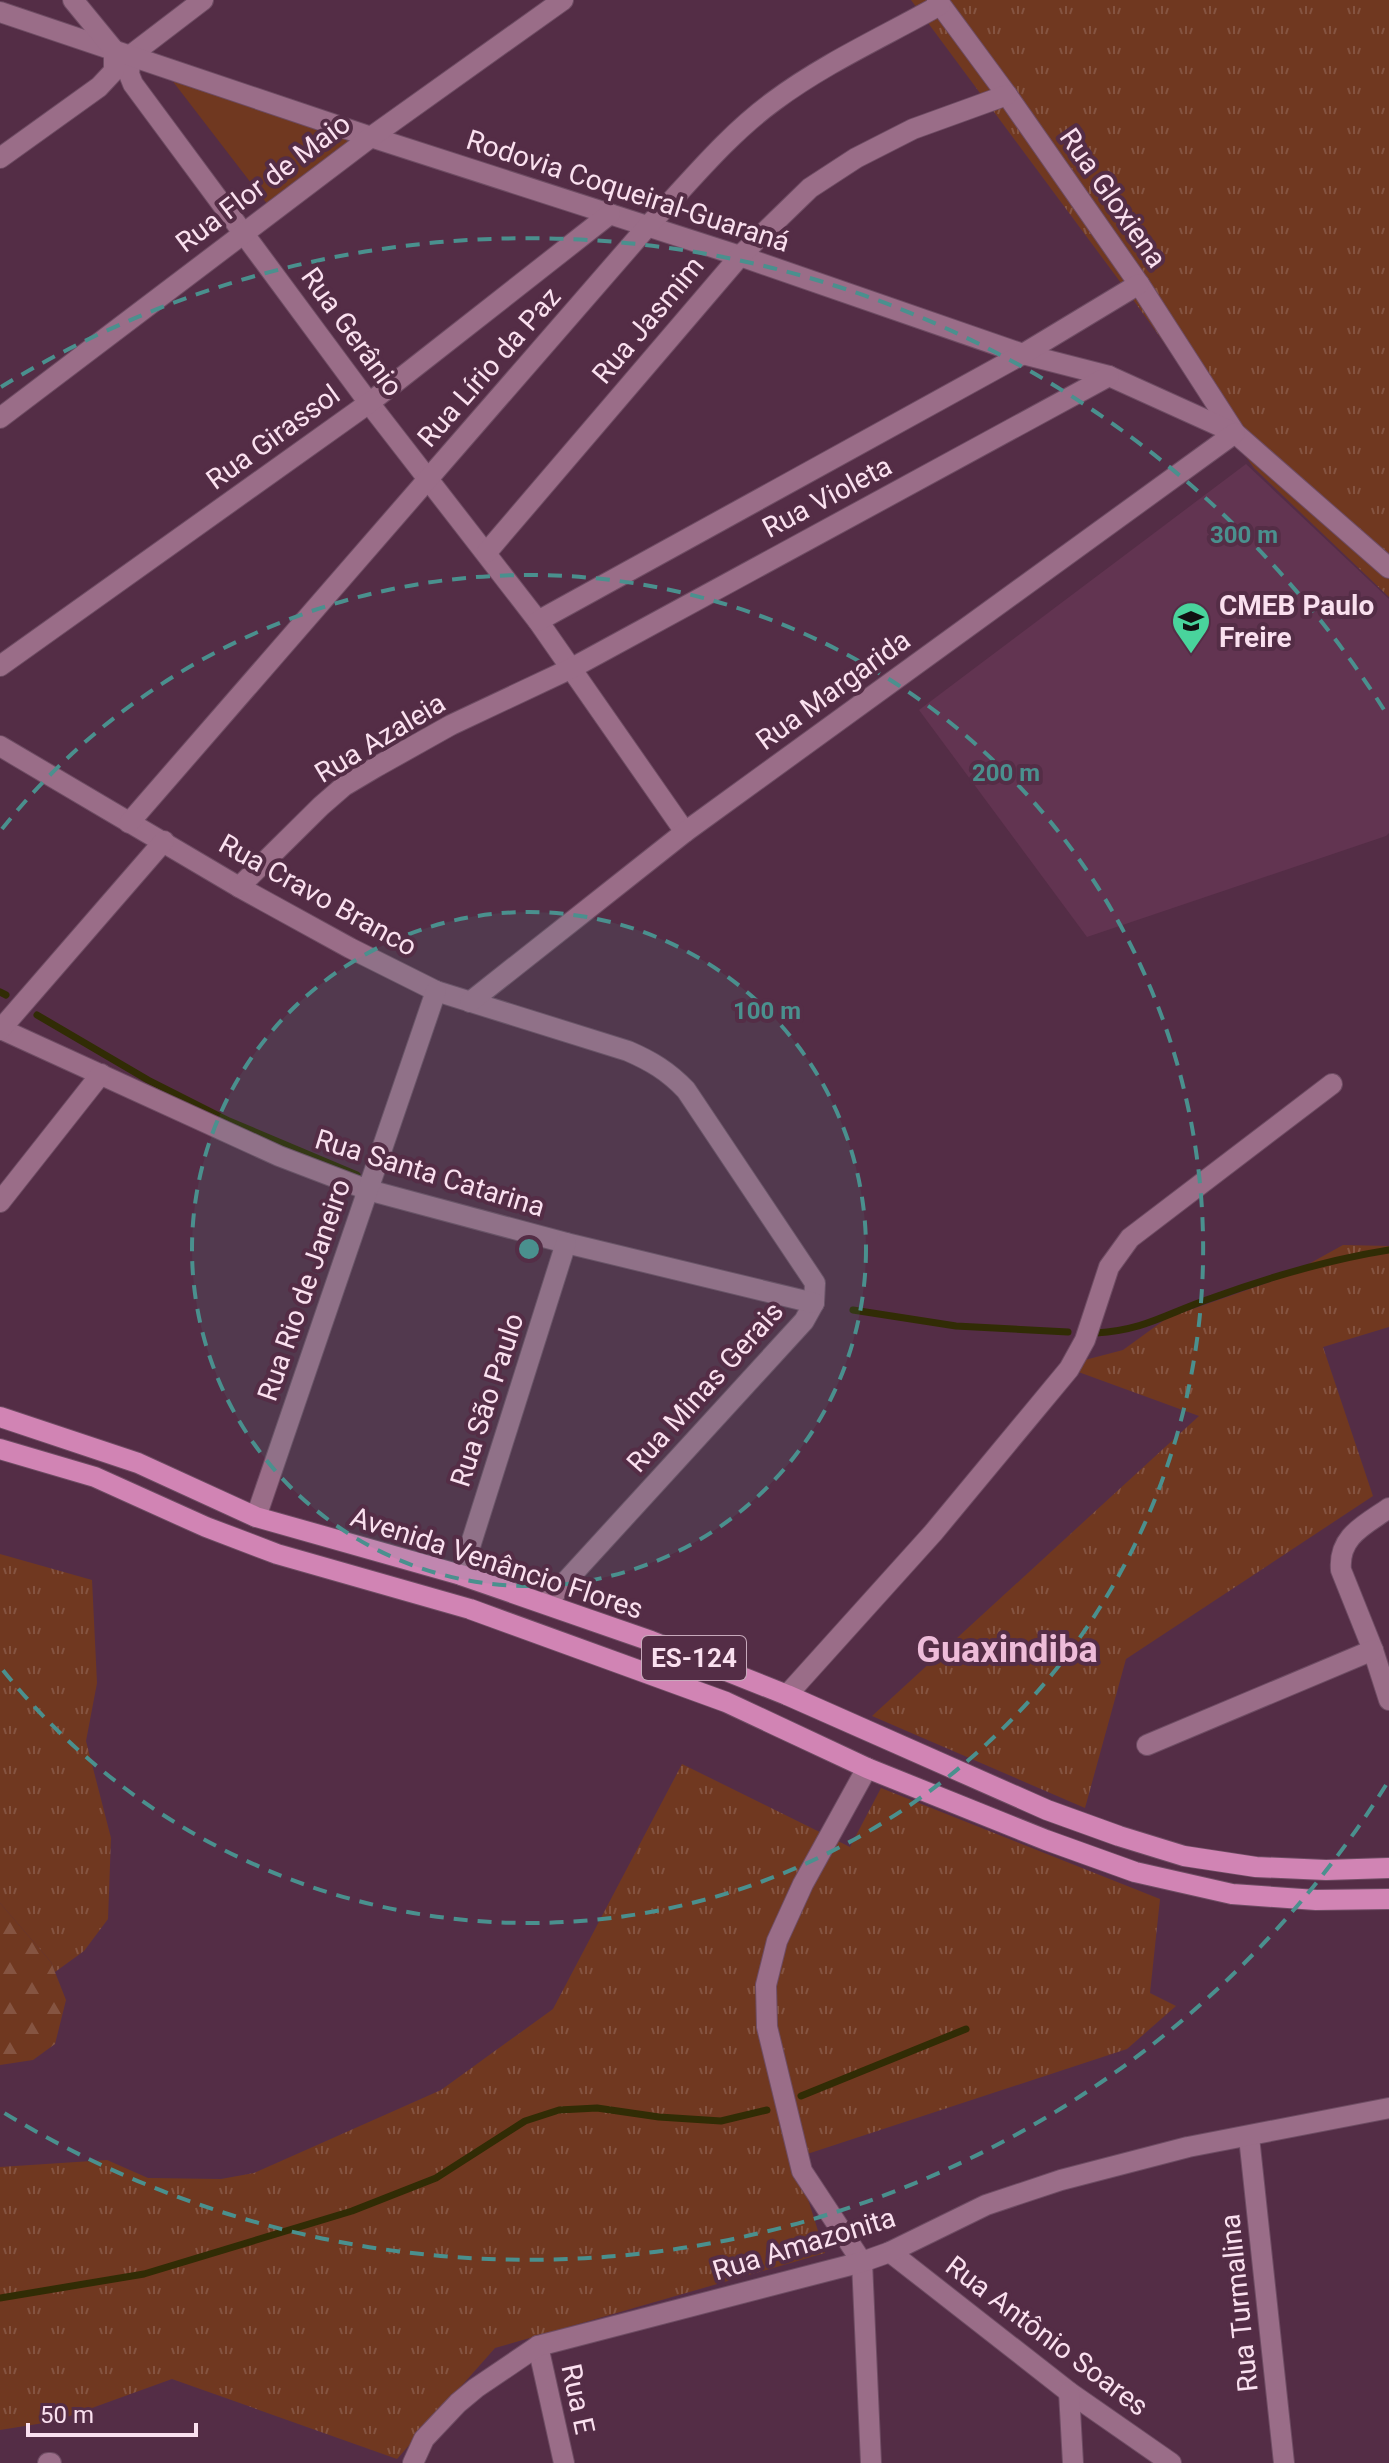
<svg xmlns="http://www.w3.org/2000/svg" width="1389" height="2463" font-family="Roboto,sans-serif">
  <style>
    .built { fill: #623451 }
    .grass { fill: url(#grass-tufts) }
    .forest { fill: url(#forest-firs) }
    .park { fill: #703820 }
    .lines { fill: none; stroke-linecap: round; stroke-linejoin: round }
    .stream { stroke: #312c05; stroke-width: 7 }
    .minor-casing { stroke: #6e4c63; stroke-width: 22 }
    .major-casing { stroke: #6e4c63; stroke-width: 22 }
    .minor { stroke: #9a6d88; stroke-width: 20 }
    .major { stroke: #d184b4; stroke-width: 20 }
    .ring { fill: none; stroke: #4a908e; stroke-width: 4; stroke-dasharray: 14 10 }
    .labels { text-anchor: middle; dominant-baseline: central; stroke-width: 8; stroke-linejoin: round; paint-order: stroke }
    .shield { fill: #542d46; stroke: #c8aabc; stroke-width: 2 }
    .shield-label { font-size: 26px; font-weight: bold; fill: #fae0ef }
    .street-label { font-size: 28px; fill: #fae0ef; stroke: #542d46 }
    .poi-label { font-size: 28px; font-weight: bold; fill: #fae0ef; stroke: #542d46; text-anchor: start }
    .district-label { font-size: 36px; font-weight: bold; fill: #eebcd9; stroke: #542d46 }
    .centre { fill: #4a908e; stroke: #542d46; stroke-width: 4 }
    .ring-label { font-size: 24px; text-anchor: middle; font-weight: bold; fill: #4a908e; stroke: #542d46; stroke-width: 8; stroke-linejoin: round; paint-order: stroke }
  </style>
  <defs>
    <pattern id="grass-tufts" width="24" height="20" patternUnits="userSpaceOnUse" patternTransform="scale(2)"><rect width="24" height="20" fill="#703820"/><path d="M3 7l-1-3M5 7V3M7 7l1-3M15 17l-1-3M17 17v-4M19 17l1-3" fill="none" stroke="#855441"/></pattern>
    <pattern id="forest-firs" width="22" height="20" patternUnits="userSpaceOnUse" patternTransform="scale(2)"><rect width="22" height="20" fill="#703820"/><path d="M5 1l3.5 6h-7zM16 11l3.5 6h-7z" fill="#855441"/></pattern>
  </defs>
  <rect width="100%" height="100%" fill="#542d46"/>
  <polygon class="built" points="1246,464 1389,599 1389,833 1386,836 1087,937 919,710"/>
  <g class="grass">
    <polygon points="911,0 1389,0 1389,597 1254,468 1124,287"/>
    <polygon points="1343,1245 1389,1246 1389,1327 1323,1347 1373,1496 1126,1659 1085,1808 872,1716 1199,1416 1062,1366 1123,1350 1167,1318 1287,1276"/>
    <polygon points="0,1554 92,1580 97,1683 86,1741 111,1838 108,1919 84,1951 55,1972 51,1962 0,1903"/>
    <polygon points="682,1764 850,1847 881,1788 1160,1899 1150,1993 1176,2006 1127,2049 795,2158 825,2253 495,2348 397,2459 172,2379 56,2421 0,2430 0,2167 107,2160 148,2178 221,2179 254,2173 441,2090 553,2009"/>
  </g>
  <polygon class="forest" points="0,1903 51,1962 66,2000 55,2044 33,2060 0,2065"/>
  <polygon class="park" points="171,79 365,137 268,205"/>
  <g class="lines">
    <g class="stream">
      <polyline points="0,992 6,995"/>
      <polyline points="37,1015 148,1080 229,1121 357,1175"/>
      <polyline points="853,1310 956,1326 1068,1332"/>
      <path d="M 1096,1333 C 1146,1330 1167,1313 1212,1298 C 1267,1278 1332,1259 1389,1250"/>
      <polyline points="801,2096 966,2029"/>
      <polyline points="0,2298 144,2274 352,2211 436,2178 525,2121 559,2110 597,2108 659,2117 721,2121 767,2110"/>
    </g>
    <g class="minor-casing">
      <g id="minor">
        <polyline points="203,0 131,55 129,74 133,84 369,403 538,621 685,832"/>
        <polyline points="937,0 1007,95 1139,284 1235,433 1389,568"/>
        <polyline points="0,12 371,137 740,256 1023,354 1109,376 1235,433"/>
        <polyline points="0,158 99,87 114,71 114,50 73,0"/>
        <polyline points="0,418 371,137 563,0"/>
        <polyline points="487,552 740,256 810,188 856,158 913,129 1007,95"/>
        <polyline points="538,621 1023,354 1139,284"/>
        <polyline points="0,666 369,403 610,214"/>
        <path d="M 0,746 L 239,887 L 350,948 L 436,991 L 628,1051 C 651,1061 668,1071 686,1090 L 815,1283 L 814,1303 L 804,1321 L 546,1603"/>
        <path d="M 129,823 L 647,227 C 688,184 726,136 774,101 C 825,63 885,36 940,5"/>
        <polyline points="239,887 321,806 344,786 376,767 451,725 572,668 1109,376"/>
        <polyline points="470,1002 685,832 1235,433"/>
        <polyline points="1,1029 279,1156 368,1190 566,1243 814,1303"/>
        <polyline points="0,1030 164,841"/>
        <polyline points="0,1202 101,1074"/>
        <path d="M 1389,1508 C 1365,1525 1338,1536 1341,1570 L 1373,1650 L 1389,1700"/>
        <polyline points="256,1517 436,991"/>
        <polyline points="461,1575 566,1243"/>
        <polyline points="787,1695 933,1533 1069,1369 1085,1340 1109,1267 1130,1238 1332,1084"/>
        <polyline points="1147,1745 1373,1650"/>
        <polyline points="867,1768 803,1884 777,1941 766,1985 767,2027 802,2171 862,2262 871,2463"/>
        <polyline points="1249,2137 1284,2463"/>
        <polyline points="890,2252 1069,2392 1171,2463"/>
        <polyline points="538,2346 564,2463"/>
        <polyline points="1069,2392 1073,2463"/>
        <polyline points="48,2463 51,2463"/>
        <polyline points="413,2463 424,2439 458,2403 476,2388 538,2346 862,2262 890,2252 986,2205 1061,2180 1188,2147 1389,2108"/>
      </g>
    </g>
    <g class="major-casing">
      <g id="major">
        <polyline points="0,1417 138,1463 256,1517 461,1575 651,1641 787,1695 1047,1810 1119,1836 1184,1856 1256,1867 1326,1870 1389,1868"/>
        <polyline points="0,1449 95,1477 206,1527 277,1554 470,1609 726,1702 867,1768 1046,1840 1135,1872 1232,1894 1316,1900 1389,1899"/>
      </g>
    </g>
    <use href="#minor" class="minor"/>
    <use href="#major" class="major"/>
  </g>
  <circle cx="529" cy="1249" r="337" fill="#4a908e" fill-opacity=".12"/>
  <g class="ring">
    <circle cx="529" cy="1249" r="337"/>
    <path d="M2 829A674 674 0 1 1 2 1669"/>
    <path d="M1386 1785A1011 1011 0 0 1 1 2111M1 387A1011 1011 0 0 1 1386 713"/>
  </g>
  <defs>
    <g id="school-pin" transform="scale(2)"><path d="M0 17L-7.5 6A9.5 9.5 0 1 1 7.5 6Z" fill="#49d49c" stroke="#542d46"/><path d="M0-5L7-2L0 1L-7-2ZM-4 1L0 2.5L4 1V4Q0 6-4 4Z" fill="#111"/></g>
  </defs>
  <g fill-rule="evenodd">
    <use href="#school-pin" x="1191" y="621"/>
  </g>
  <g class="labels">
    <rect class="shield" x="642" y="1636" width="104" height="44" rx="6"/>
    <g class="shield-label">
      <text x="694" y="1658">ES-124</text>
    </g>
    <g class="street-label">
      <text transform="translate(263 183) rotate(-37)">Rua Flor de Maio</text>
      <text transform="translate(628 191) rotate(18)">Rodovia Coqueiral-Guaraná</text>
      <text transform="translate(1113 198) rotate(55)">Rua Gloxiena</text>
      <text transform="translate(648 320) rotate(-50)">Rua Jasmim</text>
      <text transform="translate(352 332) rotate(54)">Rua Gerânio</text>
      <text transform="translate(489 367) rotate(-49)">Rua Lírio da Paz</text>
      <text transform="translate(273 437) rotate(-36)">Rua Girassol</text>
      <text transform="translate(827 497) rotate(-28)">Rua Violeta</text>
      <text transform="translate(833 690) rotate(-36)">Rua Margarida</text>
      <text transform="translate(380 738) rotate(-31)">Rua Azaleia</text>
      <text transform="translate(318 895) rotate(29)">Rua Cravo Branco</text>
      <text transform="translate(430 1173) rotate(17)">Rua Santa Catarina</text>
      <text transform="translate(304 1290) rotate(-71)">Rua Rio de Janeiro</text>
      <text transform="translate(705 1387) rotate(-48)">Rua Minas Gerais</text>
      <text transform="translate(487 1400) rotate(-72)">Rua São Paulo</text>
      <text transform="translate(497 1563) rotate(18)">Avenida Venâncio Flores</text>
      <text transform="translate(804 2244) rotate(-17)">Rua Amazonita</text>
      <text transform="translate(1239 2303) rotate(-96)">Rua Turmalina</text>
      <text transform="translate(1047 2336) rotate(37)">Rua Antônio Soares</text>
      <text transform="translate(578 2399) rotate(78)">Rua E</text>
    </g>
    <g class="poi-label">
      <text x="1219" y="605">CMEB Paulo<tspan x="1219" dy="32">Freire</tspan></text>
    </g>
    <g class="district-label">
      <text x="1007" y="1650">Guaxindiba</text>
    </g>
  </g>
  <circle cx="529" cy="1249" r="12" class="centre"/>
  <g class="ring-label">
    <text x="1244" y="543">300 m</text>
    <text x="1006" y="781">200 m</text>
    <text x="767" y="1019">100 m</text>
  </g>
  <path d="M28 2423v12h168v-12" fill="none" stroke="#fae0ef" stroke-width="4"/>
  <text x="40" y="2423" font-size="24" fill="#fae0ef" stroke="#542d46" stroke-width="6" paint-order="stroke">50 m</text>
</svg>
